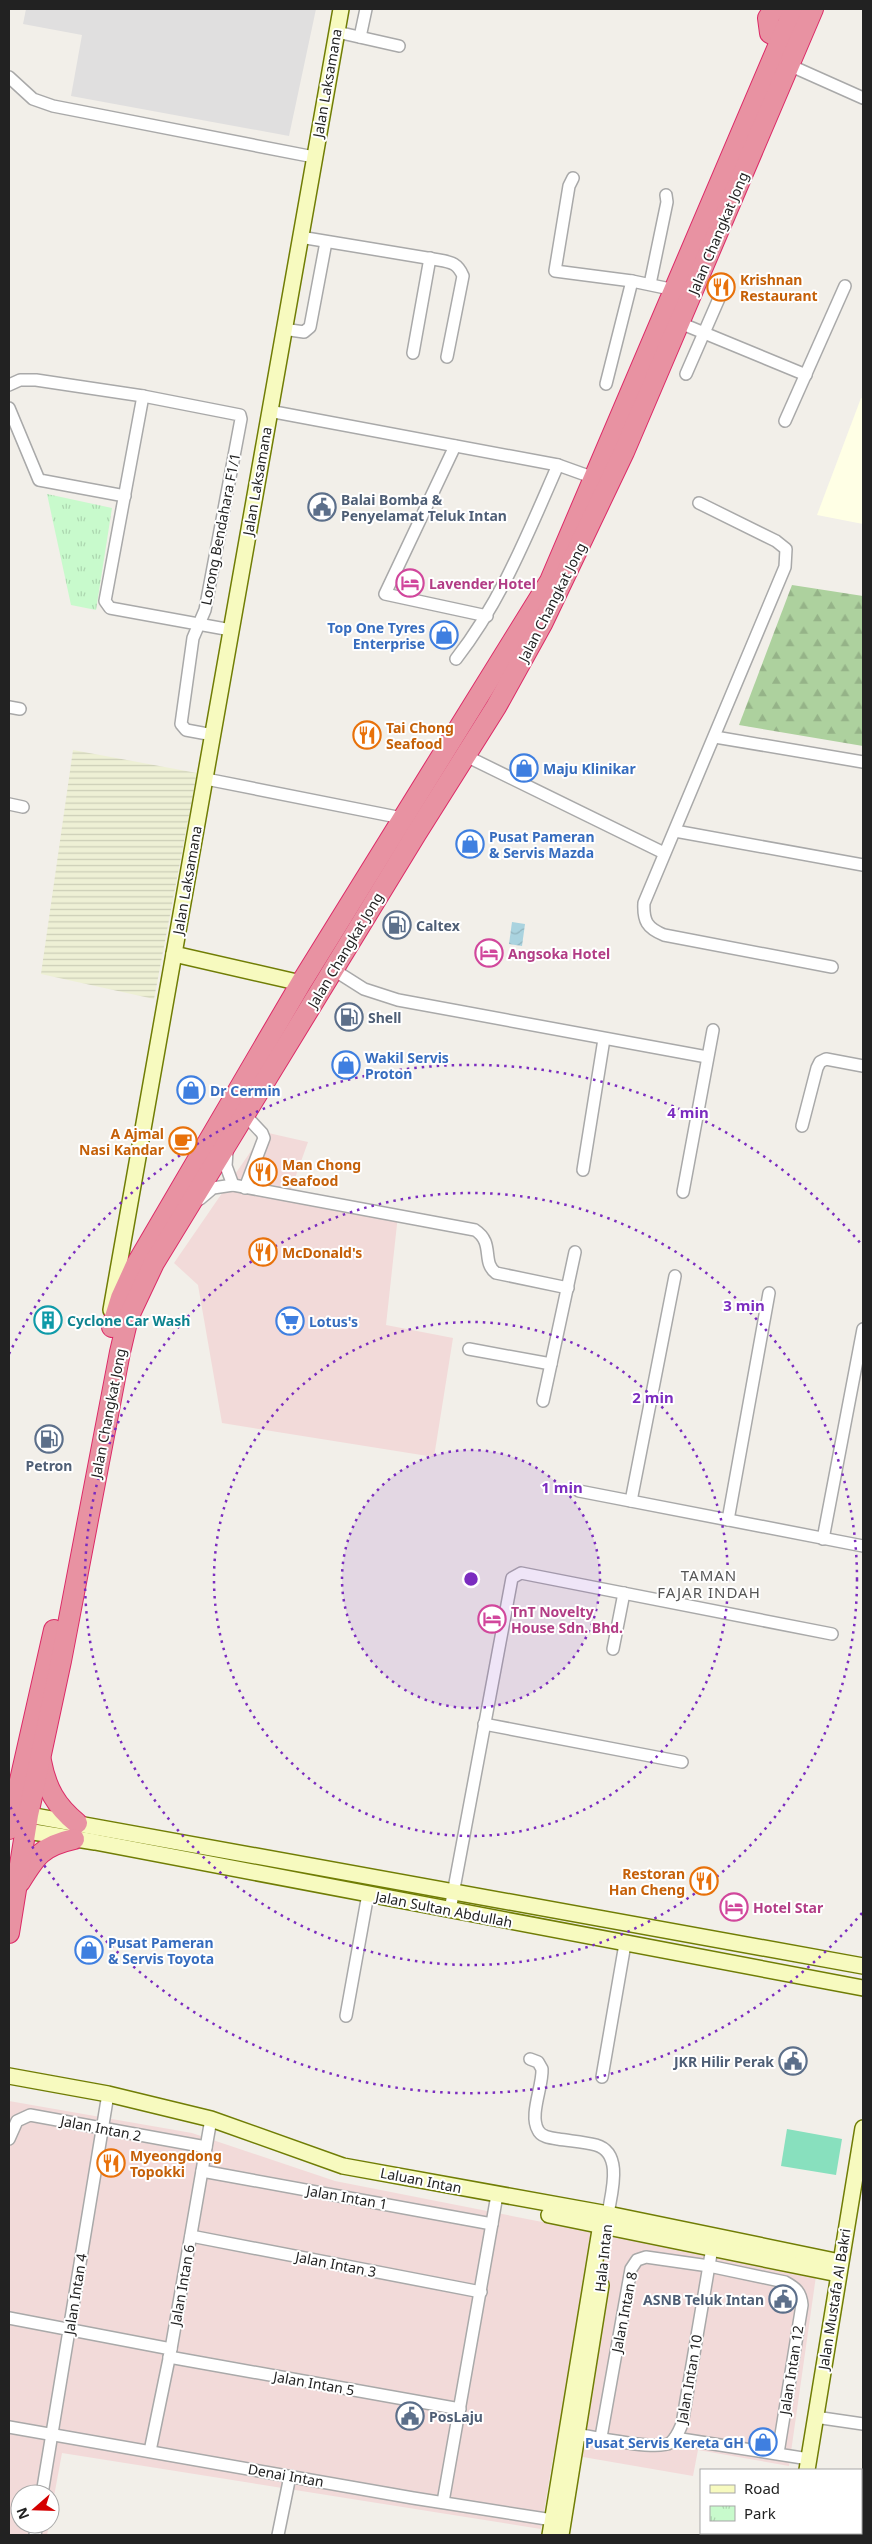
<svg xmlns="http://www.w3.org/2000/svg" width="872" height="2544" font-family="'Noto Sans',sans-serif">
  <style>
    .residential { fill: #e0dfdf }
    .commercial { fill: #f2dad9 }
    .education { fill: #ffffe5 }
    .farmland { fill: url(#farmland-rules) }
    .forest { fill: url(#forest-firs) }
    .park { fill: url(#park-tufts) }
    .pitch { fill: #88e0be }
    .water { fill: url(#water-waves) }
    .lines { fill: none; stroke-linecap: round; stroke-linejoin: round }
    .street-casing { stroke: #a9a9a9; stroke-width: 14 }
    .secondary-casing { stroke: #707d05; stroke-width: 18 }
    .highway-casing { stroke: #dc2a67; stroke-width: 22 }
    .street { stroke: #fff; stroke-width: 11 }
    .secondary { stroke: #f7fabf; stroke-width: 15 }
    .highway { stroke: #e892a2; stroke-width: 20 }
    .ring { fill: none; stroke: #7b2cbf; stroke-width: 2.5; stroke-dasharray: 2.5 5 }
    .labels { text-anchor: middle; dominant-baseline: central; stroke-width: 4; stroke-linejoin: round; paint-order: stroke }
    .street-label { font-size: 14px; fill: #222; stroke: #fff }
    .food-label { font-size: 14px; font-weight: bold; fill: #c56008; stroke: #fff; text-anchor: start }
    .service-label { font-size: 14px; font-weight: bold; fill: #4e5e75; stroke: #fff; text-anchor: start }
    .hotel-label { font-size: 14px; font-weight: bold; fill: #b23c85; stroke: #fff; text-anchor: start }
    .shop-label { font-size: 14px; font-weight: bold; fill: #366cbe; stroke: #fff; text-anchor: start }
    .culture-label { font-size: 14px; font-weight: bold; fill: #0d838f; stroke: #fff; text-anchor: start }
    .neighbourhood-label { font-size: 15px; letter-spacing: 1px; fill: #555; stroke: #fff }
    .centre { fill: #7b2cbf; stroke: #fff; stroke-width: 2.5 }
    .ring-label { font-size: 15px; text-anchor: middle; font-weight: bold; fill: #7b2cbf; stroke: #fff; stroke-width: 4; stroke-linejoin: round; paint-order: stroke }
  </style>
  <defs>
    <pattern id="farmland-rules" width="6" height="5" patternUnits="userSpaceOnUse" patternTransform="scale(1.25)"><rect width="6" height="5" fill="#eef0d5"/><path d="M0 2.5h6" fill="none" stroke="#ccceb7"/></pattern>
    <pattern id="forest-firs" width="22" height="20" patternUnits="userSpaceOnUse" patternTransform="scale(1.25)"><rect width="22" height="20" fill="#add19e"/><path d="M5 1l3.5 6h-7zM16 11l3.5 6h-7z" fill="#95b388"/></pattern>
    <pattern id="park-tufts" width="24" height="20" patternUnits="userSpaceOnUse" patternTransform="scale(1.25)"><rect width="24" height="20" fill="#c8facc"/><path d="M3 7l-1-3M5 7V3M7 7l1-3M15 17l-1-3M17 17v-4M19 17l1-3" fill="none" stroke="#acd6af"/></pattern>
    <pattern id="water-waves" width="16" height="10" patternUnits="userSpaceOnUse" patternTransform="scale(1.25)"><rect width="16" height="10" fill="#aad3df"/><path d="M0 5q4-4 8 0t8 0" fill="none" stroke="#92b5bf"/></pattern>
  </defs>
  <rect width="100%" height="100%" fill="#f2efe9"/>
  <polygon class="residential" points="26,9 316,9 289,136 71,96 82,35 23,24"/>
  <g class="commercial">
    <polygon points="264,1132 308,1142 290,1192 398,1215 386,1325 453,1338 434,1457 222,1423 198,1285 174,1263"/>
    <polygon points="9,2101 192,2133 335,2181 816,2276 789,2466 698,2450 693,2476 554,2452 541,2529 62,2453 50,2518 50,2494 20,2494 20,2524 49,2524 47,2535 9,2535"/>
  </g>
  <polygon class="education" points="861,398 863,399 863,524 817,515"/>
  <polygon class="farmland" points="73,750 197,773 154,999 41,974"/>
  <polygon class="forest" points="792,585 863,596 863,746 739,725"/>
  <polygon class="park" points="47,494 112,508 96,610 71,605"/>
  <polygon class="pitch" points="787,2129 842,2139 836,2175 781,2166"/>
  <polygon class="water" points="512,922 525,924 522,946 509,944"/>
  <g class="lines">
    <g class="street-casing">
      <g id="street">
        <polyline points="337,32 399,46"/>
        <polyline points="360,37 366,9"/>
        <polyline points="789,65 863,98"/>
        <polyline points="9,77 33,99 53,106 314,157"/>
        <polyline points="573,178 569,186 555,271 632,281 675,290"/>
        <path d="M 300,237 L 439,260 C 452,262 458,264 463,276 L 447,357"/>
        <polyline points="650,284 667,202 666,195"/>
        <polyline points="680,323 806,375"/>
        <polyline points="283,329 304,332 310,327 326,242"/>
        <polyline points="413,353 430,258"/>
        <polyline points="686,374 724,287"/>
        <polyline points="606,384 632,281"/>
        <polyline points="9,385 20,380 36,380 143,396 240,415 241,419 205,610 193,638 181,724 186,730 213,735"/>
        <polyline points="143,396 105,601 110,608 231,630"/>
        <polyline points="9,408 39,480 125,496"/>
        <polyline points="269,411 558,465 597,479"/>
        <polyline points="785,421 845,286"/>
        <polyline points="455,446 385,594 487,616"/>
        <path d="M 699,503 L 776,541 L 786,549 L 785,567 L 644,903 C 643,921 647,928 664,935 L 832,967"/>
        <path d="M 456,659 C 502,600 528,533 558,465"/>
        <polyline points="9,707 20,709"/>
        <polyline points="715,737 863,762"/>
        <polyline points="466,756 664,853"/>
        <polyline points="206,779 402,818"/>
        <polyline points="9,804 23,807"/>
        <polyline points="675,831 863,865"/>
        <polyline points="334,970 364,989 398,1000 707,1057"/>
        <polyline points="245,1115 262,1133 264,1138 245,1188"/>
        <polyline points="802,1126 817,1068 820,1062 826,1059 863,1066"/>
        <polyline points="227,1151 226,1166 233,1185"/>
        <polyline points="583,1170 604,1039"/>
        <polyline points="683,1192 713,1030"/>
        <path d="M 200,1199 L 213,1188 L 233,1185 L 475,1230 C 495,1243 481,1262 496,1273 L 568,1288"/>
        <polyline points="469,1349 551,1364"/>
        <polyline points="543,1401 575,1252"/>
        <polyline points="579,1491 863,1546"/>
        <polyline points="631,1501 675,1276"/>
        <polyline points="728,1520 769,1293"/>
        <polyline points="823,1539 863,1329"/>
        <polyline points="613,1649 624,1593"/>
        <polyline points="484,1724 682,1762"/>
        <polyline points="450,1910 512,1578 521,1573 832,1634"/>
        <polyline points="346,2016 368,1894"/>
        <path d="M 530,2059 L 538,2062 L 542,2069 C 543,2086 529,2115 538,2130 C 541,2137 550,2138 558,2139 C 570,2141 584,2142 596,2145 C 624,2153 611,2194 608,2214"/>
        <polyline points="602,2077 625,1944"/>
        <polyline points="9,2139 17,2121 30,2115 206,2147"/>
        <polyline points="202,2171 492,2224"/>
        <polyline points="191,2236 481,2292"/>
        <polyline points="9,2318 171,2349"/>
        <polyline points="169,2357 460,2409"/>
        <polyline points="815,2417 863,2424"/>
        <polyline points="9,2427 413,2498 559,2521"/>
        <path d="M 570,2433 C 589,2436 656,2451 670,2443 C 676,2439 679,2431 682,2424 L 713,2242"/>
        <path d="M 601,2437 L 631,2269 L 637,2260 L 646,2257 L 709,2266 L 785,2282 C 796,2288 801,2292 802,2305 L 778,2453"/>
        <polyline points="675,2438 809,2459"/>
        <polyline points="150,2451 171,2349 211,2119"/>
        <polyline points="42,2494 108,2094"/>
        <polyline points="443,2502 497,2195"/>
        <polyline points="35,2535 37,2524"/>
        <polyline points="278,2535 290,2476"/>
      </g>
    </g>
    <g class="secondary-casing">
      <g id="secondary">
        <polyline points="174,954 301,983"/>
        <polyline points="111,1310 341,9"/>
        <polyline points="18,1813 863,1966"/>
        <polyline points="15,1829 95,1842 863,1988"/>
        <polyline points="9,2076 108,2094 211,2119 343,2166 608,2214 840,2262"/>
        <polyline points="549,2215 838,2274"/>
        <polyline points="807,2470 863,2128"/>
        <polyline points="801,2533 801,2535"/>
        <polyline points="550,2535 601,2224 606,2217"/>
        <polyline points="561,2535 601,2285"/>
      </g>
    </g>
    <g class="highway-casing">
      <g id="highway">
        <polyline points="774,9 768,18 770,33 781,39 793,34"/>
        <polyline points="112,1327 121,1298 136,1265 301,983 550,581 794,9"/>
        <path d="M 41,1761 C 46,1788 56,1806 77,1823"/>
        <polyline points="9,1829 54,1630"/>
        <path d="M 20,1882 C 36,1856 42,1846 74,1839"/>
        <polyline points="9,1933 28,1815 61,1661 120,1352 128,1318 154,1263 416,834 496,707 542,624 624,452 813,9"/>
      </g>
    </g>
    <use href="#street" class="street"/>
    <use href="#secondary" class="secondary"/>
    <use href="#highway" class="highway"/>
  </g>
  <circle cx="471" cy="1579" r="129" fill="#7b2cbf" fill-opacity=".12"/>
  <g class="ring">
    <circle cx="471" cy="1579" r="129"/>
    <circle cx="471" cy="1579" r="257"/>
    <circle cx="471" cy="1579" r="386"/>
    <path d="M862 1913A514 514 0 0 1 9 1804M9 1354A514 514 0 0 1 862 1245"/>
  </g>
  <defs>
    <g id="restaurant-ring" transform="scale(1.4375)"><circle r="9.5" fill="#fff" stroke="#e8710a" stroke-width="1.5"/><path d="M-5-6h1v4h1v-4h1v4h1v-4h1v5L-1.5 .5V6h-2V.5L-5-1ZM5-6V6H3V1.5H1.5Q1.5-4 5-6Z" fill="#e8710a"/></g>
    <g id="civic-ring" transform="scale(1.4375)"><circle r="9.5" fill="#fff" stroke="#5c6f8a" stroke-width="1.5"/><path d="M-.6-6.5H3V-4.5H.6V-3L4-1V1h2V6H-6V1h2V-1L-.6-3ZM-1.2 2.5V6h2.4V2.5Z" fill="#5c6f8a"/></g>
    <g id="hotel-ring" transform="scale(1.4375)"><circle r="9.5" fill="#fff" stroke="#d1479c" stroke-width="1.5"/><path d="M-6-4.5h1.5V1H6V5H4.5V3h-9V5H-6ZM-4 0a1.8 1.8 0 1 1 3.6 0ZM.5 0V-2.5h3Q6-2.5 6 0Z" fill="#d1479c"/></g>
    <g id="shop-ring" transform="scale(1.4375)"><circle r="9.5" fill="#fff" stroke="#3f7fe0" stroke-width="1.5"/><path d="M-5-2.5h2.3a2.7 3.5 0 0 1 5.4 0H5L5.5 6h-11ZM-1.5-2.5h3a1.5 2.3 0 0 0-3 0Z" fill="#3f7fe0"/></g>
    <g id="fuel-ring" transform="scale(1.4375)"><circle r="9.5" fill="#fff" stroke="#5c6f8a" stroke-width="1.5"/><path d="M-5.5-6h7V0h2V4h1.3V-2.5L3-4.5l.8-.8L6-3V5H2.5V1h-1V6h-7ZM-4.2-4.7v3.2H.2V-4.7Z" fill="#5c6f8a"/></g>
    <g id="cafe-ring" transform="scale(1.4375)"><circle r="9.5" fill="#fff" stroke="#e8710a" stroke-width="1.5"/><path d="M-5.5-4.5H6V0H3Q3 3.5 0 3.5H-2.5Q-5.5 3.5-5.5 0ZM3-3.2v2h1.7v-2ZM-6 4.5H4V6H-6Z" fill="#e8710a"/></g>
    <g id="building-ring" transform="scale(1.4375)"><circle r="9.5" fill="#fff" stroke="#0f9aa8" stroke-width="1.5"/><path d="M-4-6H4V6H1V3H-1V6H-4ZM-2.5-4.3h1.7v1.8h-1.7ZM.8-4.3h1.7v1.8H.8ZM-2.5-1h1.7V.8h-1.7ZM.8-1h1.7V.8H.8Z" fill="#0f9aa8"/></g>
    <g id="supermarket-ring" transform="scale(1.4375)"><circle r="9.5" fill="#fff" stroke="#3f7fe0" stroke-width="1.5"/><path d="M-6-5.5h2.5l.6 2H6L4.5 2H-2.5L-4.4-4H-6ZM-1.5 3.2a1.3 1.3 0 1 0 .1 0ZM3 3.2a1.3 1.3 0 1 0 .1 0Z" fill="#3f7fe0"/></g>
  </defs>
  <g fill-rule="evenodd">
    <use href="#restaurant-ring" x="721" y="287"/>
    <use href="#civic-ring" x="322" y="507"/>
    <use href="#hotel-ring" x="410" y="583"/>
    <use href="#shop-ring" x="444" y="635"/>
    <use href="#restaurant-ring" x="367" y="735"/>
    <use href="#shop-ring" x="524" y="768"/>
    <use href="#shop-ring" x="470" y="844"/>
    <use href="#fuel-ring" x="397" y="925"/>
    <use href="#hotel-ring" x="489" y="953"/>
    <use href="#fuel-ring" x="349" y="1017"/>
    <use href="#shop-ring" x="346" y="1065"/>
    <use href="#shop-ring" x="191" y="1090"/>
    <use href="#cafe-ring" x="183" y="1141"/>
    <use href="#restaurant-ring" x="263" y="1172"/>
    <use href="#restaurant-ring" x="263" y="1252"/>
    <use href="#building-ring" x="48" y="1320"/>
    <use href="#supermarket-ring" x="290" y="1321"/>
    <use href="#fuel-ring" x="49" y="1439"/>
    <use href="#hotel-ring" x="492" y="1619"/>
    <use href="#restaurant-ring" x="704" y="1881"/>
    <use href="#hotel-ring" x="734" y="1907"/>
    <use href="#shop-ring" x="89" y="1950"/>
    <use href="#civic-ring" x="793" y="2061"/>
    <use href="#restaurant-ring" x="111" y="2163"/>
    <use href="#civic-ring" x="783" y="2299"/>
    <use href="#civic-ring" x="410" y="2416"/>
    <use href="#shop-ring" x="763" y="2442"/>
  </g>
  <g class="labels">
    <g class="street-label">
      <text transform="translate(327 83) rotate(-80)">Jalan Laksamana</text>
      <text transform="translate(718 233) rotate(-67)">Jalan Changkat Jong</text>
      <text transform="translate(257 481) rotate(-80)">Jalan Laksamana</text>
      <text transform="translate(220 529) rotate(-79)">Lorong Bendahara F1/1</text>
      <text transform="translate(552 602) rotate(-63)">Jalan Changkat Jong</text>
      <text transform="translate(187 880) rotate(-80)">Jalan Laksamana</text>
      <text transform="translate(345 950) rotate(-59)">Jalan Changkat Jong</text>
      <text transform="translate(108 1413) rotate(-79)">Jalan Changkat Jong</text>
      <text transform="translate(444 1909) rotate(11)">Jalan Sultan Abdullah</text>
      <text transform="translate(101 2128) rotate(11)">Jalan Intan 2</text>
      <text transform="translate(421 2180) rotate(11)">Laluan Intan</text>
      <text transform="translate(347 2197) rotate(10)">Jalan Intan 1</text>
      <text transform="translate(603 2258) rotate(-84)">Hala Intan</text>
      <text transform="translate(336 2264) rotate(11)">Jalan Intan 3</text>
      <text transform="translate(182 2285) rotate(-80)">Jalan Intan 6</text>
      <text transform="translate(75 2294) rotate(-81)">Jalan Intan 4</text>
      <text transform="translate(834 2299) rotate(-81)">Jalan Mustafa Al Bakri</text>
      <text transform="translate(624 2312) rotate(-79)">Jalan Intan 8</text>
      <text transform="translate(791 2370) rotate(-81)">Jalan Intan 12</text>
      <text transform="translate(689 2379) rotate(-80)">Jalan Intan 10</text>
      <text transform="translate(314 2383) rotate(10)">Jalan Intan 5</text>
      <text transform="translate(286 2475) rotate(10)">Denai Intan</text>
    </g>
    <g class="food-label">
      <text x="740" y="279">Krishnan<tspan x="740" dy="16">Restaurant</tspan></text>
      <text x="386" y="727">Tai Chong<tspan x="386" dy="16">Seafood</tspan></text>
      <text x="164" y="1133" text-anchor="end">A Ajmal<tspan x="164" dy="16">Nasi Kandar</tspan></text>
      <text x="282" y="1164">Man Chong<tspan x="282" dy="16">Seafood</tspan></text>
      <text x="282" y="1252">McDonald's</text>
      <text x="685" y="1873" text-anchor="end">Restoran<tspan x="685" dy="16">Han Cheng</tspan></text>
      <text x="130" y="2155">Myeongdong<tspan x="130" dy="16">Topokki</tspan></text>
    </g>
    <g class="service-label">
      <text x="341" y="499">Balai Bomba &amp;<tspan x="341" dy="16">Penyelamat Teluk Intan</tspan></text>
      <text x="416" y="925">Caltex</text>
      <text x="368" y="1017">Shell</text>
      <text x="49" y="1465" text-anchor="middle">Petron</text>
      <text x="774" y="2061" text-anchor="end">JKR Hilir Perak</text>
      <text x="764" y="2299" text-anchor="end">ASNB Teluk Intan</text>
      <text x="429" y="2416">PosLaju</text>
    </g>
    <g class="hotel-label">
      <text x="429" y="583">Lavender Hotel</text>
      <text x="508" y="953">Angsoka Hotel</text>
      <text x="511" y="1611">TnT Novelty<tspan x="511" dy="16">House Sdn. Bhd.</tspan></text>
      <text x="753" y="1907">Hotel Star</text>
    </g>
    <g class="shop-label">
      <text x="425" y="627" text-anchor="end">Top One Tyres<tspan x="425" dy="16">Enterprise</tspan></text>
      <text x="543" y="768">Maju Klinikar</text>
      <text x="489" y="836">Pusat Pameran<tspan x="489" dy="16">&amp; Servis Mazda</tspan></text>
      <text x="365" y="1057">Wakil Servis<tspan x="365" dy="16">Proton</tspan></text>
      <text x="210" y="1090">Dr Cermin</text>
      <text x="309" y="1321">Lotus's</text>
      <text x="108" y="1942">Pusat Pameran<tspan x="108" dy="16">&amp; Servis Toyota</tspan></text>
      <text x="744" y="2442" text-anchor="end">Pusat Servis Kereta GH</text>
    </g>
    <g class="culture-label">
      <text x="67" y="1320">Cyclone Car Wash</text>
    </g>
    <g class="neighbourhood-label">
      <text x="709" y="1575">TAMAN<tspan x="709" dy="17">FAJAR INDAH</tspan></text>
    </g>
  </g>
  <circle cx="471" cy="1579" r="8" class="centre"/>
  <g class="ring-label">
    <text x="688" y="1118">4 min</text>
    <text x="744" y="1311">3 min</text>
    <text x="653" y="1403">2 min</text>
    <text x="562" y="1493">1 min</text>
  </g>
  <rect width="872" height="2544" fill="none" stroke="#222222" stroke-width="20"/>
  <rect x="700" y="2469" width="162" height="65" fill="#ffffff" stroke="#a7a7a7"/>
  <rect x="710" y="2485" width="25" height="8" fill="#f7fabf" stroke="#a7a7a7"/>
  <text x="744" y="2494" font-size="15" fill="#222222">Road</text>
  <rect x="710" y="2506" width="25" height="15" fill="url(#park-tufts)" stroke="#a7a7a7"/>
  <text x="744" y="2519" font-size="15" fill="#222222">Park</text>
  <g transform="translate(35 2509) rotate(250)"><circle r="24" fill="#ffffff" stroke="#a7a7a7"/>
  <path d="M0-4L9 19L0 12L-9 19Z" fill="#d40000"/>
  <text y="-8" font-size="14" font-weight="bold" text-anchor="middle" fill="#222222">N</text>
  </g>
</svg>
